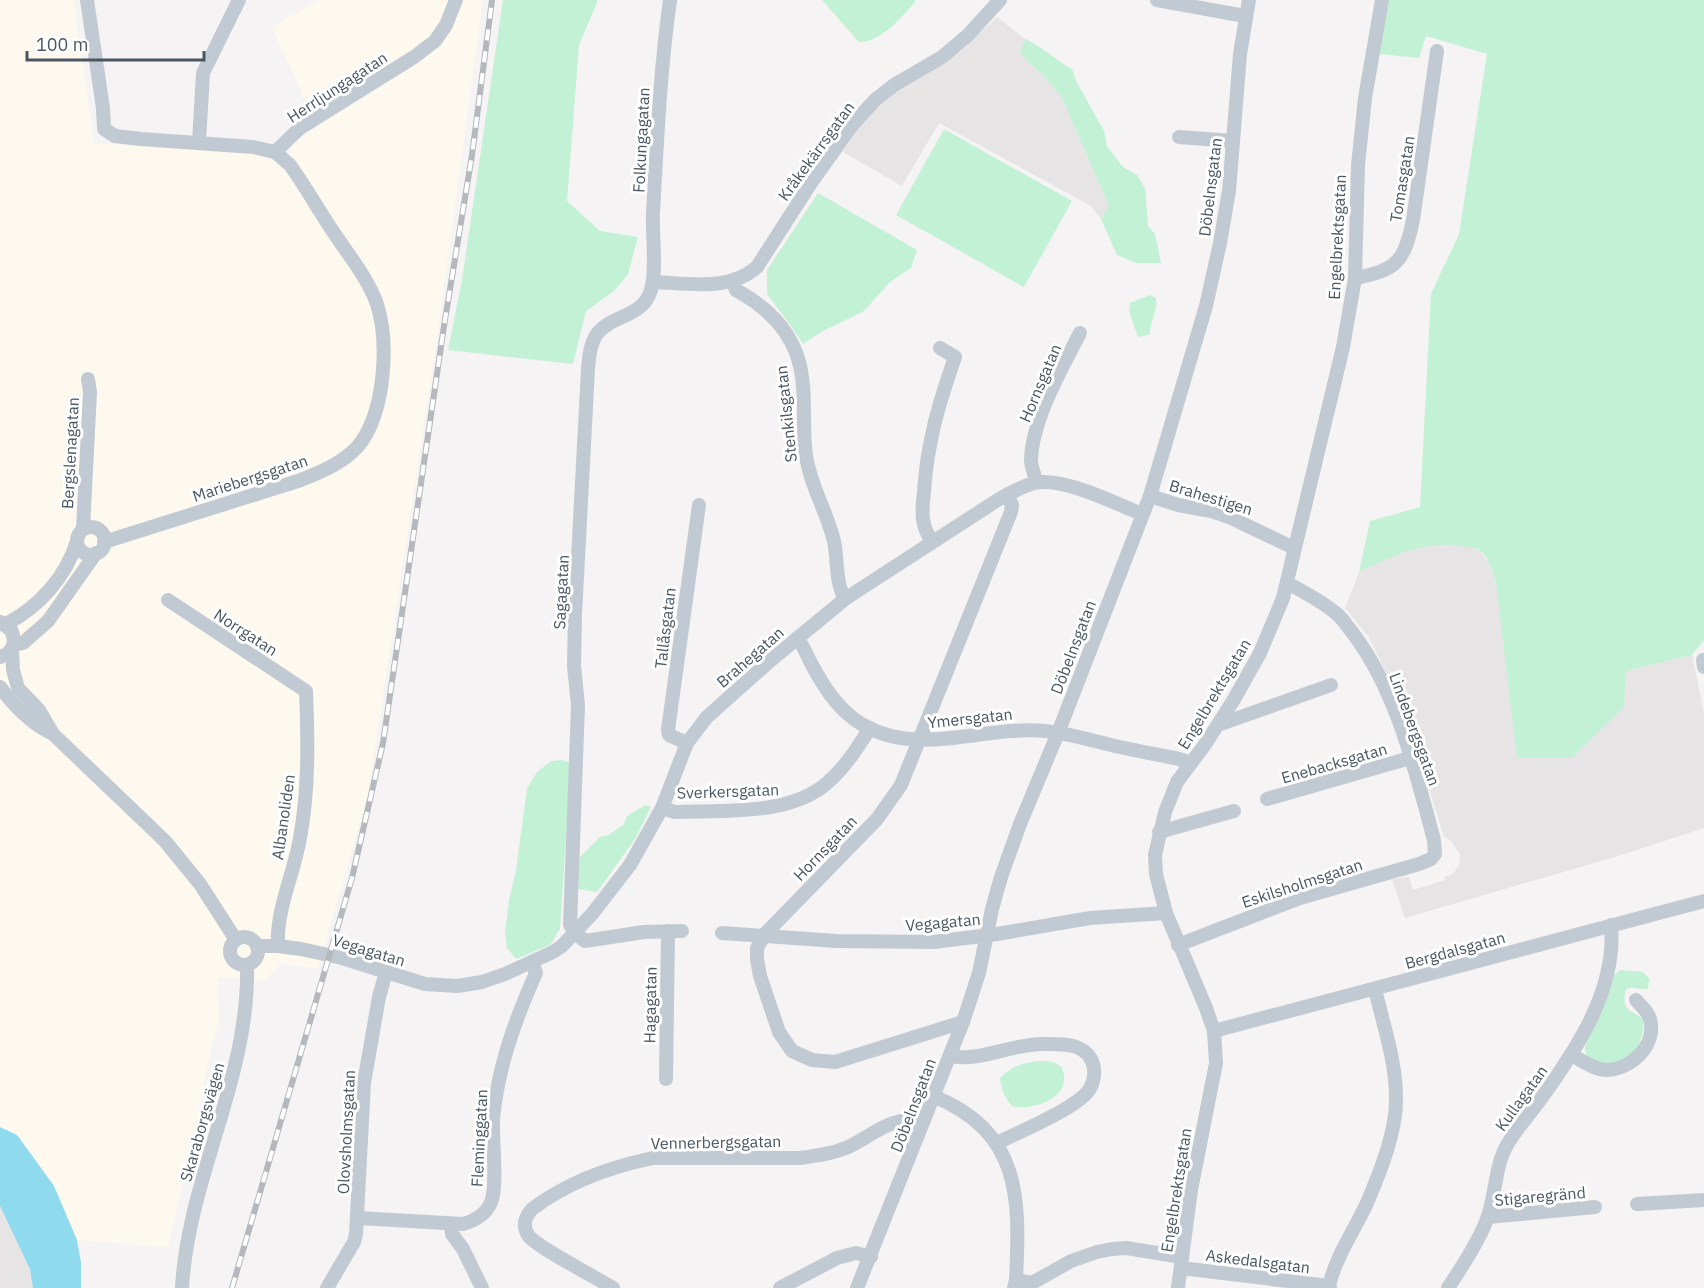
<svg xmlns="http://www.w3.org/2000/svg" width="1704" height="1288" font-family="'IBM Plex Sans',sans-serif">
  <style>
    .commercial { fill: #fdf9ef }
    .education { fill: #e6e4e5 }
    .green { fill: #c3f1d5 }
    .water { fill: #90daee }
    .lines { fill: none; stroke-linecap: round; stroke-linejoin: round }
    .minor { stroke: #c1cad2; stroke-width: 14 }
    .rail-casing { stroke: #b5b8bd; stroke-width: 6 }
    .rail { stroke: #fff; stroke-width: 4; stroke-dasharray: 11; stroke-linecap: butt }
    .labels { text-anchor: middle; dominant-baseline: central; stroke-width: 6; stroke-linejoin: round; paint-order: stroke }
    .street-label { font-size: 16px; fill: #4a5661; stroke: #fff }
  </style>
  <rect width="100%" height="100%" fill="#f5f3f3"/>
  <polygon class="commercial" points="0,0 74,0 94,143 253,153 276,161 289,154 292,143 317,126 272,28 318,0 483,0 436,345 368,795 318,968 280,964 265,981 218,977 219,1019 207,1066 198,1118 168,1247 77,1240 54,1186 17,1135 0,1127"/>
  <g class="education">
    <polygon points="997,17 1025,39 1021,52 1027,61 1045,77 1062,98 1109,206 1101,219 1091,206 939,123 902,186 843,152 860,124 878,104 895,91 960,51"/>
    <polygon points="1432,544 1456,544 1479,550 1489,563 1496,583 1499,603 1517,757 1624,707 1626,671 1692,655 1704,713 1704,828 1615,857 1405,918 1392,879 1409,877 1413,890 1445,880 1444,877 1453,874 1459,865 1460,854 1450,840 1444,837 1417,750 1389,680 1369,637 1345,608 1359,572 1388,557"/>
    <polygon points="0,1206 30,1269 33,1288 0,1288"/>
  </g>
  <g class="green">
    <polygon points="503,0 598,0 579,45 567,201 600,231 638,237 628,274 614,291 586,311 573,364 448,350 462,280"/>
    <path d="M 822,0 L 915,0 L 915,2 C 901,18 881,42 859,42 Z"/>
    <path d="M 1388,0 L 1704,0 L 1704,640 L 1692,655 L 1626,671 L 1624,707 L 1572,758 L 1517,758 L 1496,583 C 1492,572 1489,556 1479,550 C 1476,548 1473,548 1470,548 C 1432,537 1393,555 1359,572 L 1370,521 L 1420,507 L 1431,294 L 1459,234 L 1487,54 L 1426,36 L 1419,58 L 1379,54 Z"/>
    <path d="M 1025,39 C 1042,46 1055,60 1072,69 L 1076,81 L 1104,131 L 1107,147 L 1123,167 L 1137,175 L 1145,188 L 1148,226 L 1155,234 L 1161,263 L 1136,263 L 1117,255 L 1101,219 L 1109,206 L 1062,98 L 1045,77 L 1027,61 L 1020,52 Z"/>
    <polygon points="944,129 1072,201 1024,287 896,215"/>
    <polygon points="818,193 917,250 911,268 890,282 864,311 821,332 803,344 791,326 767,294 767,270"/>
    <path d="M 1150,295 L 1156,298 C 1158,312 1150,320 1150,334 L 1138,337 L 1129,311 L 1130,303 Z"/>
    <polygon points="562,760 571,763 560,929 550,945 516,959 507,948 505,934 509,900 516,870 527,789 537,772 551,761"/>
    <polygon points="645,805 651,807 635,839 597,892 578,889 579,858 600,837 609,835 624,824 627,816"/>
    <path d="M 1621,970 L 1643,972 L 1649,979 L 1648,989 C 1640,990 1633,986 1626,989 C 1621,1009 1628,1009 1643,1019 C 1647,1052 1613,1081 1586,1055 L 1585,1046 L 1611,976 Z"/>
    <path d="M 1040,1061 C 1046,1061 1054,1061 1059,1065 C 1063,1068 1064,1073 1064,1078 C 1065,1100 1030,1111 1012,1106 C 1005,1098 1001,1089 1000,1078 C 1011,1066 1025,1062 1040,1061 Z"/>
  </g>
  <polygon class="water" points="0,1127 17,1135 54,1186 77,1240 81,1263 81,1288 33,1288 30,1269 0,1206"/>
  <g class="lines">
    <g class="minor">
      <path d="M 87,0 L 103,108 L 104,129 L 115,136 L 141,139 L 253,147 L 275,152 L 290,165 C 305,186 318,209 332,230 C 347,253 368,278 377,304 C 389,342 385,407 362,441 C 348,461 323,471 301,480 L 104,542"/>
      <path d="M 670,0 C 660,71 657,142 653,213 C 652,236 657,270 651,290 C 643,318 612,314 597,334 C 590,344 589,357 588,369 L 575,615 L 574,666 L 578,705 L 570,925 L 575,933 L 585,941 L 644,932 L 682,931"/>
      <polyline points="1157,0 1245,16"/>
      <polyline points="1179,137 1233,141"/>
      <polyline points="199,142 203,73 239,0"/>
      <polyline points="275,152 300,128 414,57 435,41 446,25 456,0"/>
      <path d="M 1355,278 C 1397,270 1404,262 1413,220 L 1437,51"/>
      <path d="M 653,282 C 688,283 729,292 757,267 L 811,183 L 853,124 L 875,100 L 894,85 L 942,57 L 968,35 L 1000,0"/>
      <path d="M 733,282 L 736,290 C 771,309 797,336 802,377 C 806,402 802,429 806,455 C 810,485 827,512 834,541 C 838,560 835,582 845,599"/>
      <path d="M 1036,482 C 1035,475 1031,467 1031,460 C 1032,420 1062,368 1080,333"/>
      <polyline points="1150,496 1178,505 1211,511 1231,518 1294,548"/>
      <circle cx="91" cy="541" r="14"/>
      <polyline points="83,529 90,392 88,379"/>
      <path d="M 931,541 C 929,536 925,530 924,524 C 921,514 923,502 924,492 C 927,443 939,403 955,357 L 940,348"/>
      <path d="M 168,600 L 306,691 C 308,740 309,789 300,838 C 294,874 276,909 278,946"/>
      <path d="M 0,622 L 11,630 C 17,642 13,653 0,657"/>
      <path d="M 6,624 C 39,607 66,577 77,541"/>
      <path d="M 797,638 C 804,646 807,656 812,665 C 823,685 835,705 854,719 C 912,761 981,725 1045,731 C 1066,733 1086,739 1107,744 C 1131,750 1155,754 1179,759 L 1191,763"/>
      <polyline points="14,645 23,643 48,621 96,553"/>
      <polyline points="12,649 13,670 18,688 39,710 53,734 165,841 200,884 236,940"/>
      <polyline points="1703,660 1704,667"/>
      <path d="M 0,687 C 14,706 32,724 53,734"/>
      <polyline points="1218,725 1331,685"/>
      <polyline points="687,743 669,735 668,730 699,505"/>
      <polyline points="1267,799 1410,758"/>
      <path d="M 662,808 L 675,812 C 723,810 790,816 827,783 C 844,769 858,747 870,728"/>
      <polyline points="1159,832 1234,811"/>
      <polyline points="722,933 836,941 934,942 997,934 1090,918 1166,913"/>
      <circle cx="244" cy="951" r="14"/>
      <path d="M 1178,945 L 1300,898 L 1419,864 L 1431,859 L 1435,854 L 1434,840 C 1415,770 1397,691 1352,632 C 1347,626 1343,619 1337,614 C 1322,601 1304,592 1287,583"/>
      <path d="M 257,946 L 278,946 L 301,949 L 342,958 L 425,984 L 457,986 L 482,982 L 505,974 L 553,952 L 562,946 L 592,914 L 630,865 L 662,808 L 687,743 L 707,717 L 771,660 L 845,599 L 996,501 C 1008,494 1020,487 1034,483 C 1062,476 1116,504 1142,514"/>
      <polyline points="963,1022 835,1062 812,1060 792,1051 779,1032 760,976 757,959 757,948 765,934 877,819 901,785 1011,512 1012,505 1007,495"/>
      <polyline points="1214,1031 1704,901"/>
      <path d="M 1572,1055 C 1582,1061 1595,1070 1607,1070 C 1632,1069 1657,1045 1650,1019 C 1648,1011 1641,1006 1636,1000"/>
      <path d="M 950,1056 C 981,1062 1013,1043 1045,1044 C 1062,1044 1082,1043 1091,1059 C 1096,1068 1095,1081 1089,1090 C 1077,1108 1019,1132 997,1143"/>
      <polyline points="666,1079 668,931"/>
      <path d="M 933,1096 C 1021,1132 1020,1197 1016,1280 L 1014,1288"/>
      <polyline points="1637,1204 1704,1200"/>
      <polyline points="1488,1217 1595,1207"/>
      <path d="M 358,1218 L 463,1224 C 474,1221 487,1214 491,1202 C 498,1186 492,1140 493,1119 C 498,1067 515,1020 536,973 L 532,962"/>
      <polyline points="451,1224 452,1234 463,1249 482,1288"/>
      <polyline points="1181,1268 1329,1286 1330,1288"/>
      <polyline points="1016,1280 1032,1283 1071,1261 1097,1252 1112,1249 1126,1248 1182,1257"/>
      <path d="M 1329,1286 C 1336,1256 1354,1231 1367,1203 C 1380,1172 1397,1131 1396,1097 C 1396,1061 1383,1024 1375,989"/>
      <path d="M 182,1288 C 188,1177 250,1078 247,965"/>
      <polyline points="327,1288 354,1242 356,1234 364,1083 379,997 386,972"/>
      <path d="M 613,1288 C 597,1278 536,1247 528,1235 C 522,1225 525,1217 532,1209 C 568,1182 609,1167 653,1158 L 800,1158 C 815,1156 831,1154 846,1148 C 873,1136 891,1114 923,1122"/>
      <polyline points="780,1288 837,1258 856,1253 871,1257"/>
      <polyline points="857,1288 963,1022 979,973 992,909 1001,877 1020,824 1058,733 1150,496 1206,306 1220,243 1229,191 1240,54 1249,0"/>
      <polyline points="1178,1288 1191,1190 1216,1063 1214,1031 1206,1008 1166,913 1156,874 1155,855 1165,812 1177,782 1206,743 1233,701 1260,653 1283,598 1343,347 1355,278 1358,165 1365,98 1382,0"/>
      <path d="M 1448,1288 C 1460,1270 1482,1236 1488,1216 C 1496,1193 1495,1166 1507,1145 C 1516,1129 1529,1115 1540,1100 C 1576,1050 1617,990 1611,925"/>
    </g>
    <g class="rail-casing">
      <polyline id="rail" points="232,1288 352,878 383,743 444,326 472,155 492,0"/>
    </g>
    <use href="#rail" class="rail"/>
  </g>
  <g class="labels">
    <g class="street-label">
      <text transform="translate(337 87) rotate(-33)">Herrljungagatan</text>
      <text transform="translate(641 140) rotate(-87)">Folkungagatan</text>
      <text transform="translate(816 151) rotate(-54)">Kråkekärrsgatan</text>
      <text transform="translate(1402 179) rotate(-81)">Tomasgatan</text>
      <text transform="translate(1210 187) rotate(-83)">Döbelnsgatan</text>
      <text transform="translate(1337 237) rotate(-87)">Engelbrektsgatan</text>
      <text transform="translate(1040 383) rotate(-67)">Hornsgatan</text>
      <text transform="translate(786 414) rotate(-96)">Stenkilsgatan</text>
      <text transform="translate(70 453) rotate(-87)">Bergslenagatan</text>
      <text transform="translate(250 478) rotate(-18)">Mariebergsgatan</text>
      <text transform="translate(1211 497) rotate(17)">Brahestigen</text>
      <text transform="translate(561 592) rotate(-87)">Sagagatan</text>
      <text transform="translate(665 628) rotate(-83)">Tallåsgatan</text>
      <text transform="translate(246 632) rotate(33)">Norrgatan</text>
      <text transform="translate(1073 647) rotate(-69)">Döbelnsgatan</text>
      <text transform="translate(750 657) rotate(-41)">Brahegatan</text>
      <text transform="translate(1214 694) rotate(-59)">Engelbrektsgatan</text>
      <text transform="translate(970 718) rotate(-6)">Ymersgatan</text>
      <text transform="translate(1415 729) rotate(70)">Lindebergsgatan</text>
      <text transform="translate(1334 763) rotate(-16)">Enebacksgatan</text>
      <text transform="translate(728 791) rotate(-2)">Sverkersgatan</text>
      <text transform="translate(283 817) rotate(-82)">Albanoliden</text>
      <text transform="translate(825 848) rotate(-46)">Hornsgatan</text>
      <text transform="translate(1302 883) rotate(-18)">Eskilsholmsgatan</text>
      <text transform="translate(943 922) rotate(-5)">Vegagatan</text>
      <text transform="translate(369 950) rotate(17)">Vegagatan</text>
      <text transform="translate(1455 950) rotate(-15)">Bergdalsgatan</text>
      <text transform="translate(650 1005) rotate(-89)">Hagagatan</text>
      <text transform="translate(1521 1098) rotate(-54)">Kullagatan</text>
      <text transform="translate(913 1105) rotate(-69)">Döbelnsgatan</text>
      <text transform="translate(202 1122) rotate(-74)">Skaraborgsvägen</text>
      <text transform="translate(346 1132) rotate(-87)">Olovsholmsgatan</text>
      <text transform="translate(479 1138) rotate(-87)">Fleminggatan</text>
      <text transform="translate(716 1142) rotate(-1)">Vennerbergsgatan</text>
      <text transform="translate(1176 1190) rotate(-81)">Engelbrektsgatan</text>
      <text transform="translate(1540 1196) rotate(-5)">Stigaregränd</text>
      <text transform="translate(1258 1261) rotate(7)">Askedalsgatan</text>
    </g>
  </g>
  <path d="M27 51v9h177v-9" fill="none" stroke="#4a5661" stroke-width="3"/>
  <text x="36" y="51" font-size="18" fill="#4a5661" stroke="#ffffff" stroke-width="4.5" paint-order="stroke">100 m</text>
</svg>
